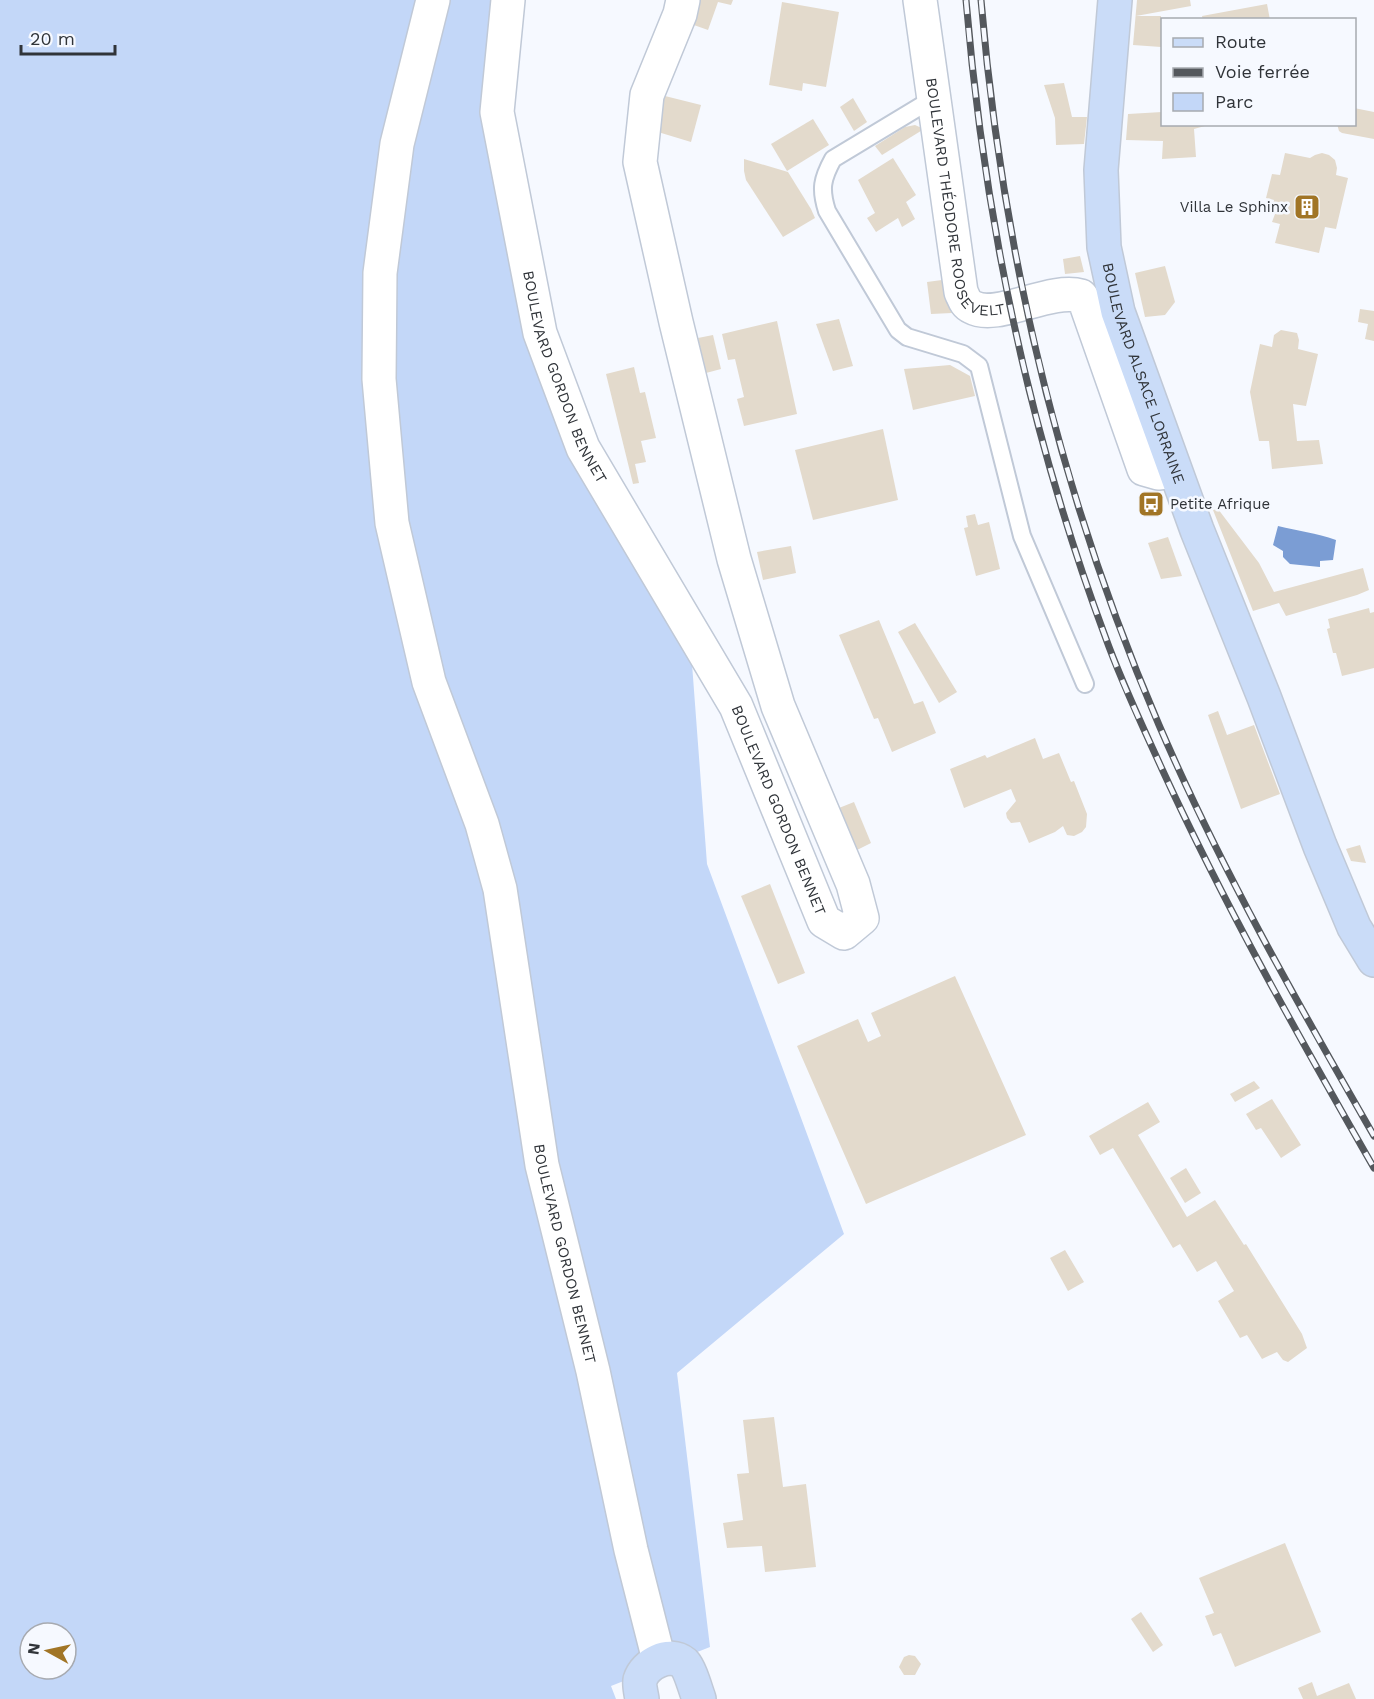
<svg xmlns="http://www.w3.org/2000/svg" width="1374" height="1699" font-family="'Work Sans',sans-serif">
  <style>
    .green { fill: #c3d7f8; fill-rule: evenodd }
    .water { fill: #7b9dd4 }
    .building { fill: #e3dacc }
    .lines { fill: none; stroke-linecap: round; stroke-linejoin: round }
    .lane-casing { stroke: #c0c9d7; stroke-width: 20 }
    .street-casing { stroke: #c0c9d7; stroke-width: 36 }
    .secondary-casing { stroke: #c0c9d7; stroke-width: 36 }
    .lane { stroke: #fff; stroke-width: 16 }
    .street { stroke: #fff; stroke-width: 33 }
    .secondary { stroke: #cadcf8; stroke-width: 33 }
    .rail-casing { stroke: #54585d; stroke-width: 7 }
    .rail { stroke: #f6f9ff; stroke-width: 4.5; stroke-dasharray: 14; stroke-linecap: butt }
    .labels { text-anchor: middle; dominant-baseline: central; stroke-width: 5; stroke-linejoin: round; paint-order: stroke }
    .street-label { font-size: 15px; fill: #303439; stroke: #f6f9ff }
    .poi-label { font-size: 15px; fill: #303439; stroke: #f6f9ff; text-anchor: end }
  </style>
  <rect width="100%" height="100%" fill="#f6f9ff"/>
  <path class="green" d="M 0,0 L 517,0 L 508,122 L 550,330 L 603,463 L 687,597 L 707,864 L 844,1234 L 677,1373 L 710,1647 L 611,1686 L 616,1699 L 0,1699 ZM 30,1633 L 66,1633 L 66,1669 L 30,1669 Z"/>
  <path class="water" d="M 1278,526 C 1298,531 1316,533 1336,540 L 1333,560 L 1320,561 L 1320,567 L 1290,564 L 1283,557 L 1283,551 L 1273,545 Z"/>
  <g class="building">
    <polygon points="699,0 733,0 731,5 718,2 708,30 691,24"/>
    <polygon points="1137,0 1190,0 1191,6 1136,16 1161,16 1161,47 1133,45"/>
    <polygon points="782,2 839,12 826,87 803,83 802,91 769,85"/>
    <polygon points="1267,4 1270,20 1203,20 1202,16"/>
    <polygon points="1064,83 1072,117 1087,117 1084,144 1056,145 1055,118 1044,85"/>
    <polygon points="665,96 701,105 691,142 658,132 657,119"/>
    <polygon points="853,98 867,122 854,131 840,107"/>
    <polygon points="1354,108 1374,112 1374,139 1342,133 1339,131 1337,124 1354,124"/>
    <polygon points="1162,112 1162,124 1212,124 1194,129 1196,157 1162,159 1163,141 1126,140 1128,114"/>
    <polygon points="813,119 829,145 787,171 771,144"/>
    <polygon points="915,125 924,129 882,155 875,146 905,127"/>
    <polygon points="1285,153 1310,158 1315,155 1322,153 1329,155 1335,160 1337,168 1336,175 1348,178 1336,229 1325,227 1319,253 1275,243 1280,224 1272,222 1275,214 1271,213 1274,200 1266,198 1272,174 1280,175"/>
    <polygon points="893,158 916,195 906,202 915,219 902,227 898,218 876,232 867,218 875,213 858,180"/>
    <polygon points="744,159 788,172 811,209 815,218 783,237 746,180 744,171"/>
    <polygon points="1080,256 1084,272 1065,274 1063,259"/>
    <polygon points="1165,266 1175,302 1165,315 1145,317 1135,273"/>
    <polygon points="942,280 947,303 952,313 931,314 927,282"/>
    <polygon points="1360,309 1374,311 1374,341 1365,339 1368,324 1358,322"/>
    <polygon points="839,319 853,366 833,371 816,324"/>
    <polygon points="777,321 797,414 744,426 737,399 744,397 735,359 728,360 722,334"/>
    <polygon points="1281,330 1297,333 1299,340 1298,349 1318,354 1306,406 1293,404 1297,441 1319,440 1323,464 1272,469 1269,441 1259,441 1250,392 1260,344 1272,347 1274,335"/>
    <polygon points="713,335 721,369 706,373 698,338"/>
    <polygon points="950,365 970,376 975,396 913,410 904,369"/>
    <polygon points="634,367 640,393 645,392 656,438 641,441 646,462 635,464 639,483 633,484 606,374"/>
    <polygon points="883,429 898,500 813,520 795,450"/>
    <polygon points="1218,509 1259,563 1274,592 1363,568 1369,590 1357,595 1286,616 1279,603 1253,611 1213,510"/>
    <polygon points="975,514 978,525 989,522 1000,569 976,576 964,528 968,527 966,516"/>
    <polygon points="1168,537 1182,576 1161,579 1148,543"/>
    <polygon points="791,546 796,573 763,580 757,552"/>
    <polygon points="1369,608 1370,613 1374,612 1374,668 1342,676 1336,653 1333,653 1327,629 1330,628 1328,619"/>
    <polygon points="879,620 914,704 923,701 936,733 892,752 878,718 874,719 839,635"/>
    <polygon points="915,623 957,692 939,703 898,632"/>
    <polygon points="1218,711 1227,735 1254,725 1280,794 1241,809 1208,715"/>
    <polygon points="1035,738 1043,759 1059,753 1071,782 1074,781 1087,814 1086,827 1082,832 1074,836 1067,835 1063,826 1055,832 1029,843 1020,822 1011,823 1007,818 1006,813 1016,801 1011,789 964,808 950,769 985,755 987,758"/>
    <polygon points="854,802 871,843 857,850 839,808"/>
    <polygon points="1360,845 1366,863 1351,861 1346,849"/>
    <polygon points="770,884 805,973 778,984 741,896"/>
    <polygon points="955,976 1026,1135 866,1204 797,1046 858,1019 868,1042 881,1036 871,1013"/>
    <polygon points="1254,1081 1260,1088 1235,1102 1230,1094"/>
    <polygon points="1272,1099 1301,1145 1281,1158 1261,1128 1256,1130 1246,1114"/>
    <polygon points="1148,1102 1160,1122 1138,1135 1187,1217 1215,1200 1244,1245 1246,1244 1302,1334 1307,1348 1288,1362 1283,1360 1277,1352 1262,1359 1247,1335 1240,1338 1218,1301 1234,1291 1216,1261 1197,1272 1180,1244 1173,1248 1113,1148 1100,1155 1089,1136"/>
    <polygon points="1186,1168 1201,1193 1185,1203 1170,1178"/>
    <polygon points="1065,1250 1084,1282 1068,1291 1050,1258"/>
    <polygon points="774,1417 783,1487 806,1484 816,1567 765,1572 762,1546 727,1548 723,1523 743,1520 737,1474 749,1473 743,1420"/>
    <polygon points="1285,1543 1321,1632 1235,1667 1221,1633 1213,1636 1205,1616 1214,1613 1199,1578"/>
    <polygon points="1141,1612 1163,1645 1153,1652 1131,1619"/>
    <polygon points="909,1655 915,1656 921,1664 915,1675 904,1675 899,1667 904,1657"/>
    <polygon points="1312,1682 1317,1696 1349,1683 1356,1699 1303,1699 1298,1688"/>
  </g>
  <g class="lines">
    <g class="lane-casing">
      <path id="lane" d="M 934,98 L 833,159 C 822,179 820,189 827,211 L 898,330 L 907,337 L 963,354 L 979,366 L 1022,536 L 1085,684"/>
    </g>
    <g class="street-casing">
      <g id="street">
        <path id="s1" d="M 433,0 L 397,144 L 380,273 L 379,379 L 392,523 L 429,682 L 482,824 L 500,889 L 542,1165 L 593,1371 L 631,1550 L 659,1660"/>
        <path id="s2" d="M 508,0 L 497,112 L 540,333 L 583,448 L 736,706 L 824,921 L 844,933 L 862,918 L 853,884 L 778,706 L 734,559 L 676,322 L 640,162 L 647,95 L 680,14 L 683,0"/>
        <path id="s3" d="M 920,0 L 961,292 C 964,298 965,304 972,307 C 997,321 1050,287 1081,296 L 1086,304 L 1144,469 L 1158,473 L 1175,471"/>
      </g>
    </g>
    <g class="secondary-casing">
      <g id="secondary">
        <path id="s4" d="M 1115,0 L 1101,170 L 1104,247 L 1118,312 L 1197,530 L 1264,697 L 1320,846 L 1354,927 L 1374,960"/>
        <path d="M 642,1699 C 641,1693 639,1685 640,1680 C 645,1664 669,1651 684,1663 C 690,1669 696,1691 699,1699"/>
      </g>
    </g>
    <use href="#lane" class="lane"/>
    <use href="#street" class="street"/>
    <use href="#secondary" class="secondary"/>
    <g class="rail-casing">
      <g id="rail">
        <path d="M 966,0 C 984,217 1029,432 1105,636 C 1121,681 1142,725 1162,769 C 1225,906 1299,1037 1374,1168"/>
        <path d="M 981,0 C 1002,249 1060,495 1159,725 C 1220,867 1297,1002 1374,1136"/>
      </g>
    </g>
    <use href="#rail" class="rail"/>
  </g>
  <defs>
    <g id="building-square" transform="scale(1.35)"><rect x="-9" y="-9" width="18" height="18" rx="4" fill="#a17526" stroke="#f6f9ff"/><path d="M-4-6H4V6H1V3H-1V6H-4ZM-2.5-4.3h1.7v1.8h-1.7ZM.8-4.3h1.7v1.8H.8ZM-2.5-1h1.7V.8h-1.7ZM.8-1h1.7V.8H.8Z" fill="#fff"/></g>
    <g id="bus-square" transform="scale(1.35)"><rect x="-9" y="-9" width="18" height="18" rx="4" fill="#a17526" stroke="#f6f9ff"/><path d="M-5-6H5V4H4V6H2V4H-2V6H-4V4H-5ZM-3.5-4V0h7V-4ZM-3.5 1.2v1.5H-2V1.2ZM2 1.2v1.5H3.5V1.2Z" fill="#fff"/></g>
  </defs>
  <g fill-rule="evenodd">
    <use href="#building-square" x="1307" y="207"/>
    <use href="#bus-square" x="1151" y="504"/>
  </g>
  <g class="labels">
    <g class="street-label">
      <text stroke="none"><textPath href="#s3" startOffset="213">BOULEVARD THÉODORE ROOSEVELT</textPath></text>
      <text stroke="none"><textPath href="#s4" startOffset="380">BOULEVARD ALSACE LORRAINE</textPath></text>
      <text stroke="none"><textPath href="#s2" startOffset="387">BOULEVARD GORDON BENNET</textPath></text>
      <text stroke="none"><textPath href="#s2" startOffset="873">BOULEVARD GORDON BENNET</textPath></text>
      <text stroke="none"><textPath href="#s1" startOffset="1282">BOULEVARD GORDON BENNET</textPath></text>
    </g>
    <g class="poi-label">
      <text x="1288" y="207">Villa Le Sphinx</text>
      <text x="1170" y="504" text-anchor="start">Petite Afrique</text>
    </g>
  </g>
  <rect x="1161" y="18" width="195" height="108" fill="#f6f9ff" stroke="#a7aab0" stroke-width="1.5"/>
  <rect x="1173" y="38" width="30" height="9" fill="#cadcf8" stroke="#a7aab0" stroke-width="1.5"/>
  <text x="1215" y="48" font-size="18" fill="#303439">Route</text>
  <rect x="1173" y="68" width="30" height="9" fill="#54585d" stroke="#a7aab0" stroke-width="1.5"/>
  <text x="1215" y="78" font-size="18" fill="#303439">Voie ferrée</text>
  <rect x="1173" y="93" width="30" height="18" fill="#c3d7f8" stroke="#a7aab0" stroke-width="1.5"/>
  <text x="1215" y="108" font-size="18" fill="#303439">Parc</text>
  <g transform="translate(48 1651) rotate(278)"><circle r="28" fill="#f6f9ff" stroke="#a7aab0" stroke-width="1.5"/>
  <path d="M0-4.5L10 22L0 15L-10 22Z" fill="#a17526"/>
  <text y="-9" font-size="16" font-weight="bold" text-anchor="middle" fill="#303439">N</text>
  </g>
  <path d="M21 45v9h94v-9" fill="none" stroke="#303439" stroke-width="3"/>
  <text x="30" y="45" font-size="18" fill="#303439" stroke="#f6f9ff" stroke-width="4.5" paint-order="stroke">20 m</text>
</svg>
